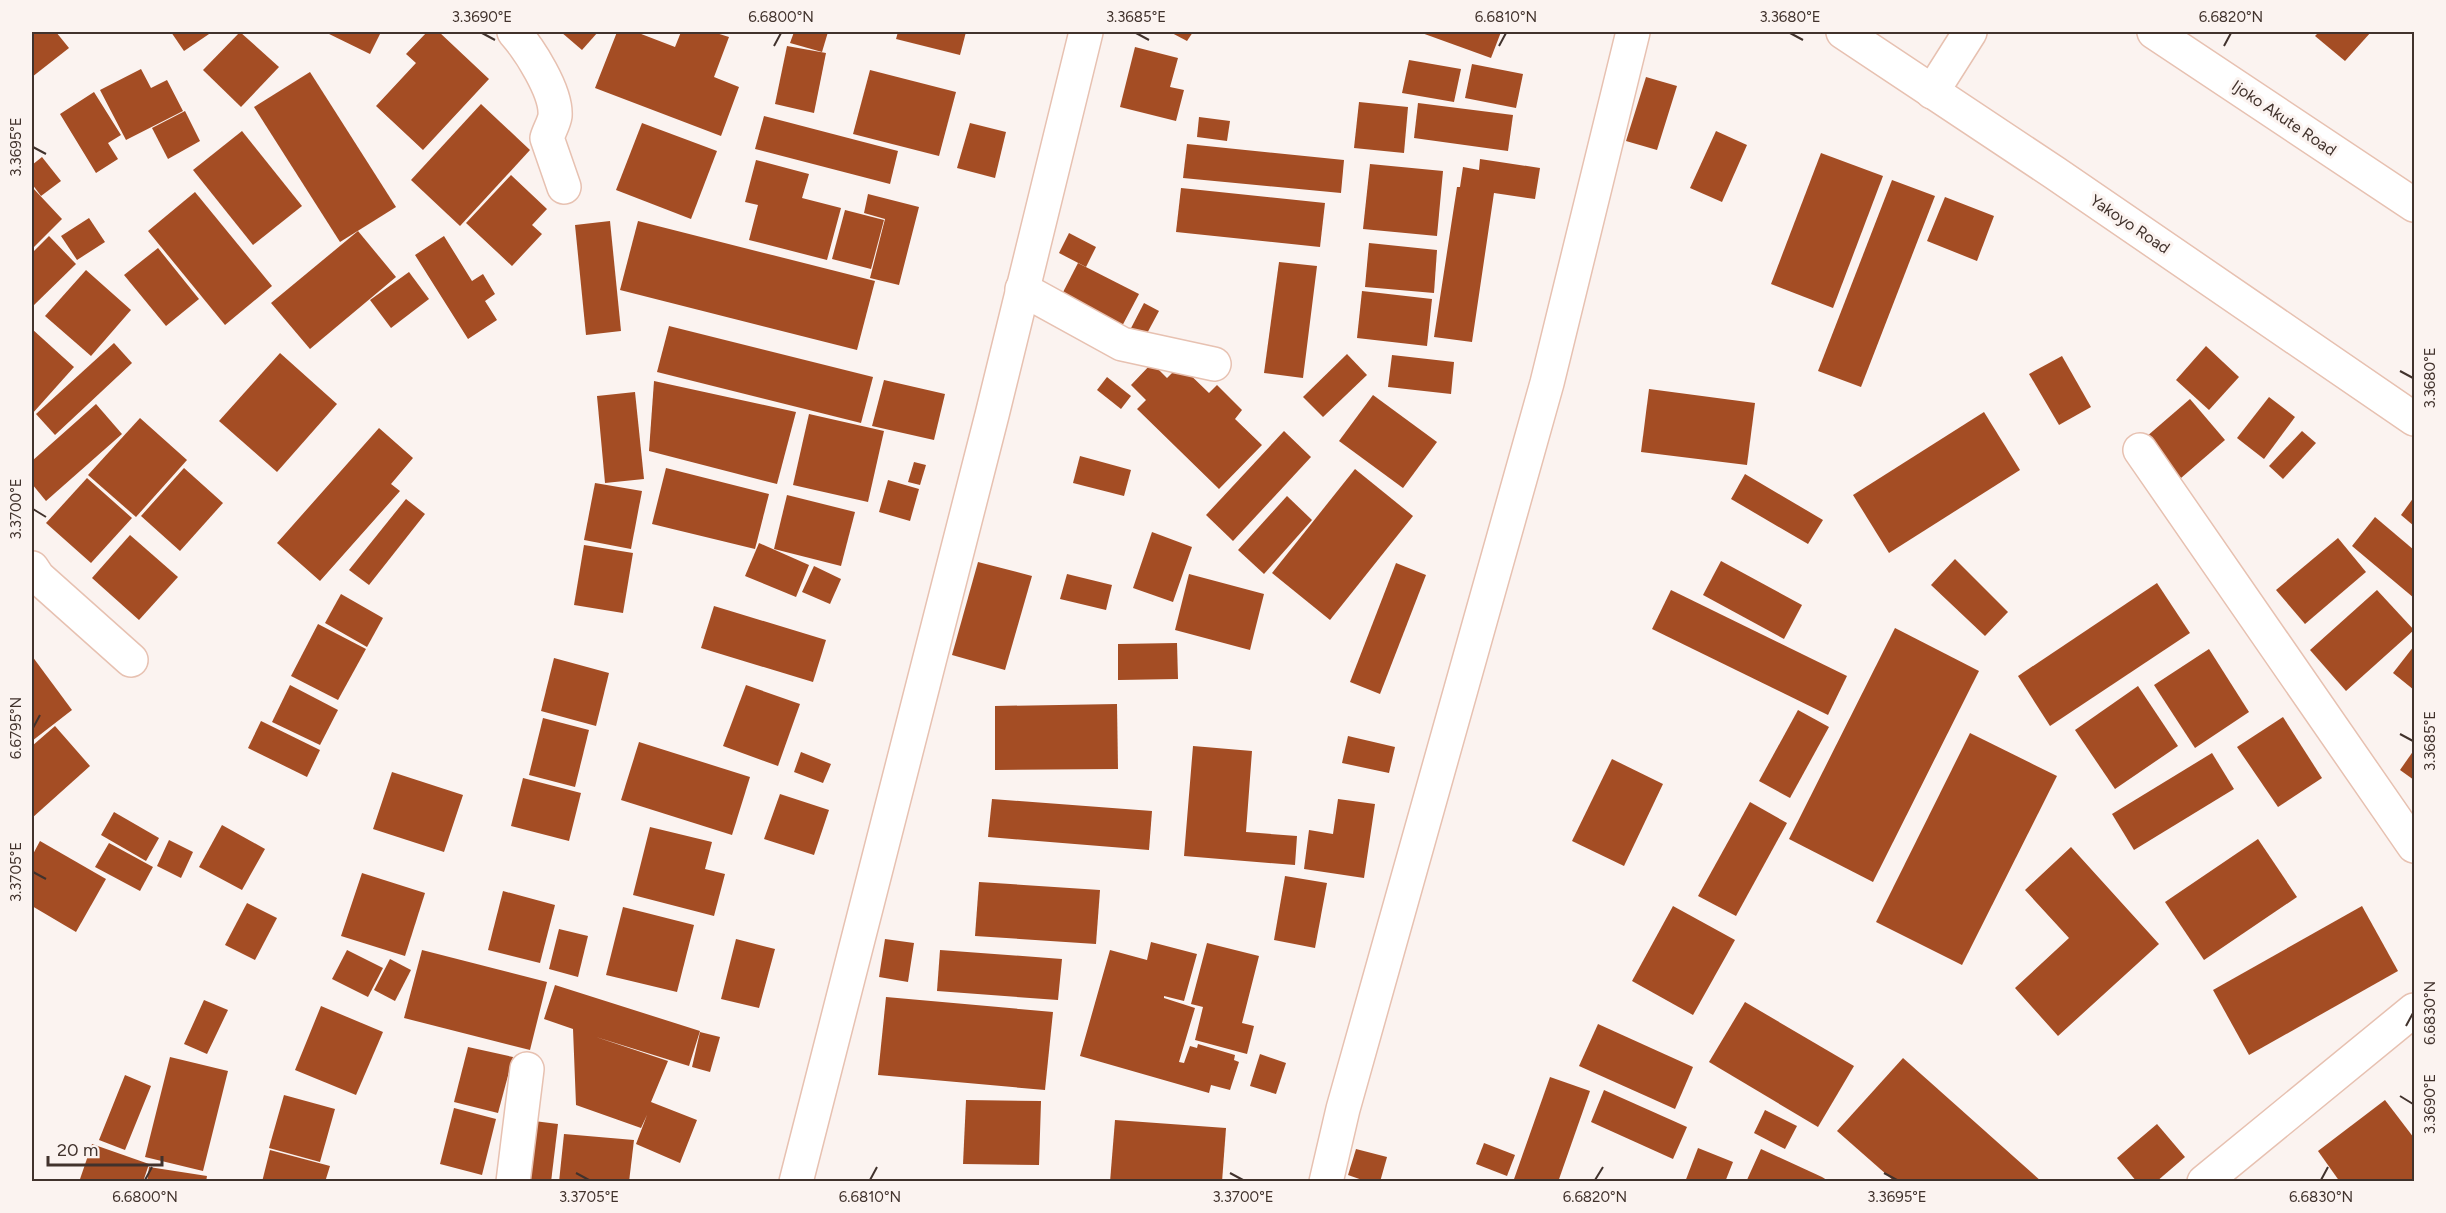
<svg xmlns="http://www.w3.org/2000/svg" width="2446" height="1213" font-family="Figtree,sans-serif">
  <style>
    .building { fill: #a44d24 }
    .lines { fill: none; stroke-linecap: round; stroke-linejoin: round }
    .minor-casing { stroke: #e7c1b1; stroke-width: 36 }
    .secondary-casing { stroke: #e7c1b1; stroke-width: 36 }
    .minor { stroke: #fff; stroke-width: 33 }
    .secondary { stroke: #fff; stroke-width: 33 }
    .ticks { fill: none; stroke: #41322c; stroke-width: 2 }
    .labels { text-anchor: middle; dominant-baseline: central; stroke-width: 6; stroke-linejoin: round; paint-order: stroke }
    .street-label { font-size: 16px; fill: #41322c; stroke: #fbf3f0 }
    .neatline { fill: none; stroke: #41322c; stroke-width: 2 }
    .ticks-label { font-size: 15px; text-anchor: middle; fill: #41322c }
  </style>
  <rect width="100%" height="100%" fill="#fbf3f0"/>
  <g class="building">
    <polygon points="32,32 56,32 69,48 32,77"/>
    <polygon points="171,32 212,32 184,51"/>
    <polygon points="240,32 279,67 241,107 203,70"/>
    <polygon points="325,32 381,32 370,54"/>
    <polygon points="427,32 439,32 489,79 423,150 376,106 416,63 406,54"/>
    <polygon points="561,32 598,32 582,50"/>
    <polygon points="617,32 636,32 675,47 681,32 713,32 729,37 714,77 739,87 721,136 595,88"/>
    <polygon points="794,32 828,32 822,52 790,43"/>
    <polygon points="898,32 966,32 960,55 896,39"/>
    <polygon points="1170,32 1193,32 1187,41"/>
    <polygon points="1419,32 1501,32 1491,58"/>
    <polygon points="2319,32 2371,32 2345,61 2315,36"/>
    <polygon points="787,46 826,53 814,113 775,104"/>
    <polygon points="1135,47 1178,58 1170,87 1184,90 1176,121 1120,107"/>
    <polygon points="1409,60 1461,69 1454,102 1402,93"/>
    <polygon points="1472,64 1523,74 1516,108 1465,98"/>
    <polygon points="141,69 151,88 167,80 183,111 126,140 100,90"/>
    <polygon points="870,70 956,92 939,156 853,134"/>
    <polygon points="310,72 396,207 340,242 254,107"/>
    <polygon points="1646,77 1677,86 1657,150 1626,141"/>
    <polygon points="94,92 121,135 108,143 118,159 96,173 60,114"/>
    <polygon points="1359,102 1408,107 1404,153 1354,148"/>
    <polygon points="1418,103 1513,115 1508,151 1414,138"/>
    <polygon points="481,104 530,150 460,226 411,180"/>
    <polygon points="185,111 200,141 168,159 152,128"/>
    <polygon points="764,116 898,151 890,184 755,149"/>
    <polygon points="1199,117 1230,121 1227,141 1197,137"/>
    <polygon points="642,123 717,151 691,219 616,190"/>
    <polygon points="970,123 1006,132 995,178 957,168"/>
    <polygon points="242,131 302,206 253,245 193,170"/>
    <polygon points="1716,131 1747,145 1722,202 1690,188"/>
    <polygon points="1187,144 1344,160 1341,193 1183,178"/>
    <polygon points="1821,153 1883,176 1833,308 1771,284"/>
    <polygon points="42,157 61,181 41,196 32,184 32,165"/>
    <polygon points="1480,159 1540,168 1535,199 1494,193 1472,342 1434,337 1457,187 1460,187 1463,167 1479,170"/>
    <polygon points="756,160 809,174 802,198 841,208 827,260 749,240 758,205 745,202"/>
    <polygon points="1370,164 1443,171 1437,236 1363,229"/>
    <polygon points="511,175 547,209 532,225 542,234 512,266 466,223"/>
    <polygon points="1892,180 1935,196 1861,387 1818,371"/>
    <polygon points="32,187 62,219 32,249"/>
    <polygon points="1181,188 1325,203 1320,247 1176,232"/>
    <polygon points="195,192 272,286 225,325 148,231"/>
    <polygon points="868,194 919,207 899,285 870,278 885,219 864,213"/>
    <polygon points="1945,197 1994,216 1977,261 1927,241"/>
    <polygon points="845,210 884,220 871,269 832,259"/>
    <polygon points="89,218 105,242 77,260 61,236"/>
    <polygon points="610,221 621,331 586,335 575,225"/>
    <polygon points="638,221 875,281 857,350 620,290"/>
    <polygon points="358,231 396,277 310,349 271,303"/>
    <polygon points="1069,233 1096,247 1086,267 1059,253"/>
    <polygon points="49,236 76,264 32,307 32,253"/>
    <polygon points="444,236 472,281 483,274 495,294 485,301 497,320 468,339 415,255"/>
    <polygon points="1369,243 1437,250 1434,293 1365,287"/>
    <polygon points="158,248 199,299 166,326 124,275"/>
    <polygon points="1279,262 1317,266 1303,378 1264,373"/>
    <polygon points="1078,263 1139,294 1120,330 1059,300"/>
    <polygon points="86,270 131,310 91,356 45,316"/>
    <polygon points="409,272 429,299 391,328 370,300"/>
    <polygon points="1362,291 1432,299 1427,346 1357,338"/>
    <polygon points="1144,303 1159,311 1144,339 1129,332"/>
    <polygon points="669,326 873,377 861,423 657,372"/>
    <polygon points="32,329 74,367 32,414"/>
    <polygon points="114,343 132,363 55,435 36,414"/>
    <polygon points="2206,346 2239,377 2209,410 2176,380"/>
    <polygon points="280,353 337,404 277,472 219,421"/>
    <polygon points="1347,354 1367,375 1323,417 1303,397"/>
    <polygon points="1392,355 1454,362 1451,394 1388,387"/>
    <polygon points="2062,356 2091,407 2059,425 2029,374"/>
    <polygon points="1152,363 1167,378 1180,365 1209,393 1217,385 1242,410 1235,419 1262,445 1219,489 1137,409 1146,400 1131,385"/>
    <polygon points="1107,377 1131,396 1121,409 1097,390"/>
    <polygon points="884,380 945,394 934,440 872,426"/>
    <polygon points="654,381 796,412 777,484 649,451"/>
    <polygon points="1649,389 1755,403 1747,465 1641,452"/>
    <polygon points="635,392 644,479 605,483 597,396"/>
    <polygon points="1373,395 1437,442 1403,488 1339,441"/>
    <polygon points="2269,397 2295,417 2264,459 2237,438"/>
    <polygon points="2190,399 2225,440 2181,478 2146,437"/>
    <polygon points="96,404 122,434 46,501 32,484 32,461"/>
    <polygon points="1984,412 2020,470 1889,553 1853,495"/>
    <polygon points="809,414 884,431 868,502 793,485"/>
    <polygon points="140,418 187,460 136,517 88,475"/>
    <polygon points="379,428 413,458 391,484 400,491 320,581 277,543"/>
    <polygon points="1284,431 1311,457 1233,541 1206,515"/>
    <polygon points="2302,431 2316,443 2283,479 2269,466"/>
    <polygon points="1080,456 1131,470 1124,496 1073,483"/>
    <polygon points="914,462 926,465 920,485 908,482"/>
    <polygon points="184,468 223,503 180,551 141,516"/>
    <polygon points="666,468 769,494 755,549 652,524"/>
    <polygon points="1355,469 1413,516 1330,620 1272,573"/>
    <polygon points="1745,474 1823,520 1808,544 1731,499"/>
    <polygon points="87,478 132,518 91,563 46,523"/>
    <polygon points="888,480 919,489 910,521 879,512"/>
    <polygon points="595,483 642,491 631,549 584,540"/>
    <polygon points="787,495 855,512 841,566 774,549"/>
    <polygon points="1287,496 1312,520 1264,574 1238,550"/>
    <polygon points="2414,497 2414,526 2401,515"/>
    <polygon points="406,499 425,514 369,585 349,570"/>
    <polygon points="2375,517 2414,550 2414,598 2352,546"/>
    <polygon points="1152,532 1192,547 1173,602 1133,588"/>
    <polygon points="130,535 178,577 139,620 92,578"/>
    <polygon points="2338,538 2366,572 2305,624 2276,590"/>
    <polygon points="759,543 809,565 796,597 745,576"/>
    <polygon points="584,545 633,553 623,613 574,605"/>
    <polygon points="1955,559 2008,612 1985,636 1931,585"/>
    <polygon points="1721,561 1802,605 1784,639 1703,595"/>
    <polygon points="978,562 1032,576 1005,670 952,655"/>
    <polygon points="1396,563 1426,575 1380,694 1350,682"/>
    <polygon points="814,566 841,579 830,604 802,592"/>
    <polygon points="1067,574 1112,585 1106,610 1060,599"/>
    <polygon points="1189,574 1264,594 1250,650 1175,630"/>
    <polygon points="2157,583 2190,633 2050,726 2018,676"/>
    <polygon points="1671,590 1847,676 1828,715 1652,629"/>
    <polygon points="2377,590 2414,630 2346,691 2310,650"/>
    <polygon points="341,594 383,618 367,647 325,623"/>
    <polygon points="714,606 826,640 813,682 701,648"/>
    <polygon points="318,624 366,649 338,700 291,676"/>
    <polygon points="1895,628 1979,671 1873,882 1789,839"/>
    <polygon points="1177,643 1178,679 1118,680 1118,644"/>
    <polygon points="2414,646 2414,690 2393,673"/>
    <polygon points="2209,649 2249,712 2195,748 2154,685"/>
    <polygon points="32,656 72,710 32,741"/>
    <polygon points="554,658 609,673 596,726 541,711"/>
    <polygon points="290,685 338,710 320,745 272,722"/>
    <polygon points="746,685 800,704 778,766 723,746"/>
    <polygon points="2138,686 2178,746 2115,789 2075,730"/>
    <polygon points="1117,704 1118,769 995,770 995,706"/>
    <polygon points="1798,710 1829,727 1790,798 1759,781"/>
    <polygon points="2283,717 2322,778 2278,807 2237,747"/>
    <polygon points="543,718 589,730 575,787 529,775"/>
    <polygon points="261,721 320,750 307,777 248,748"/>
    <polygon points="55,726 90,766 32,818 32,746"/>
    <polygon points="1970,733 2057,776 1962,965 1876,922"/>
    <polygon points="1348,736 1395,747 1389,773 1342,763"/>
    <polygon points="639,742 750,777 732,835 621,800"/>
    <polygon points="1193,746 1252,751 1246,832 1297,836 1295,865 1184,856"/>
    <polygon points="2414,750 2414,780 2400,770"/>
    <polygon points="801,752 831,764 823,783 794,772"/>
    <polygon points="2212,753 2234,789 2134,850 2112,814"/>
    <polygon points="1612,759 1663,784 1624,866 1572,841"/>
    <polygon points="392,772 463,795 444,852 373,829"/>
    <polygon points="523,778 581,793 569,841 511,826"/>
    <polygon points="780,794 829,810 814,855 764,839"/>
    <polygon points="992,799 1152,811 1149,850 988,837"/>
    <polygon points="1338,799 1375,804 1364,878 1304,869 1309,830 1333,834"/>
    <polygon points="1750,802 1787,823 1736,916 1698,896"/>
    <polygon points="114,812 159,838 146,861 101,835"/>
    <polygon points="222,825 265,849 242,890 199,867"/>
    <polygon points="650,827 712,842 705,869 725,874 714,916 633,895"/>
    <polygon points="2258,839 2297,897 2204,960 2165,902"/>
    <polygon points="169,840 193,852 181,878 157,866"/>
    <polygon points="40,841 106,879 76,932 32,906 32,856"/>
    <polygon points="109,843 153,867 140,891 95,867"/>
    <polygon points="2071,847 2159,944 2058,1036 2015,988 2069,938 2025,890"/>
    <polygon points="362,873 425,893 405,956 341,936"/>
    <polygon points="1285,876 1327,883 1315,948 1274,940"/>
    <polygon points="979,882 1100,890 1096,944 975,936"/>
    <polygon points="503,891 555,905 540,963 488,950"/>
    <polygon points="247,903 277,918 255,960 225,945"/>
    <polygon points="1673,906 1735,940 1693,1015 1632,981"/>
    <polygon points="2362,906 2398,971 2249,1055 2213,990"/>
    <polygon points="623,907 694,925 677,992 606,975"/>
    <polygon points="559,929 588,936 578,977 549,969"/>
    <polygon points="736,939 775,949 759,1008 721,999"/>
    <polygon points="885,939 914,943 908,982 879,977"/>
    <polygon points="1151,942 1197,954 1184,1001 1164,996 1164,998 1195,1008 1179,1062 1184,1063 1190,1046 1197,1048 1198,1044 1235,1055 1234,1060 1239,1062 1230,1090 1211,1085 1209,1093 1080,1056 1110,950 1147,960"/>
    <polygon points="1207,943 1259,956 1242,1023 1254,1026 1247,1054 1195,1040 1203,1007 1191,1004"/>
    <polygon points="347,950 383,968 368,997 332,979"/>
    <polygon points="422,950 547,982 530,1050 404,1018"/>
    <polygon points="940,950 1062,959 1058,1000 937,991"/>
    <polygon points="390,959 411,970 395,1001 374,990"/>
    <polygon points="555,985 700,1031 689,1066 596,1037 668,1061 651,1102 697,1120 680,1163 636,1144 647,1115 641,1128 576,1105 573,1029 544,1019"/>
    <polygon points="886,997 1053,1012 1045,1090 878,1075"/>
    <polygon points="204,1000 228,1010 207,1054 184,1044"/>
    <polygon points="1745,1002 1854,1066 1818,1127 1709,1062"/>
    <polygon points="321,1006 383,1032 356,1095 295,1070"/>
    <polygon points="1598,1024 1693,1067 1675,1109 1579,1066"/>
    <polygon points="700,1032 720,1037 710,1072 692,1067"/>
    <polygon points="468,1047 513,1057 498,1113 454,1102"/>
    <polygon points="1260,1054 1286,1063 1276,1094 1250,1086"/>
    <polygon points="170,1057 228,1071 203,1171 145,1157"/>
    <polygon points="1903,1058 2042,1182 1895,1182 1837,1131"/>
    <polygon points="125,1075 151,1086 125,1150 99,1140"/>
    <polygon points="1550,1077 1590,1091 1558,1182 1513,1182"/>
    <polygon points="1604,1090 1687,1127 1673,1159 1591,1122"/>
    <polygon points="284,1095 335,1109 320,1162 269,1148"/>
    <polygon points="966,1100 1041,1101 1039,1165 963,1164"/>
    <polygon points="2385,1100 2414,1138 2414,1182 2340,1182 2318,1151"/>
    <polygon points="454,1108 496,1119 482,1175 440,1164"/>
    <polygon points="1765,1110 1797,1126 1785,1149 1754,1133"/>
    <polygon points="526,1120 558,1124 551,1182 518,1182"/>
    <polygon points="1115,1120 1226,1128 1222,1182 1110,1182"/>
    <polygon points="2157,1124 2185,1157 2156,1182 2137,1182 2117,1158"/>
    <polygon points="564,1134 634,1140 629,1182 559,1182"/>
    <polygon points="1484,1143 1515,1155 1507,1176 1476,1164"/>
    <polygon points="92,1144 149,1164 143,1182 79,1182"/>
    <polygon points="1698,1148 1733,1162 1725,1182 1685,1182"/>
    <polygon points="1356,1149 1387,1157 1380,1182 1368,1182 1348,1175"/>
    <polygon points="1761,1149 1822,1177 1830,1182 1746,1182"/>
    <polygon points="270,1150 330,1166 325,1182 262,1182"/>
    <polygon points="149,1167 207,1176 206,1182 147,1182"/>
  </g>
  <g class="lines">
    <g class="minor-casing">
      <g id="minor">
        <path d="M 514,32 C 529,49 557,92 555,116 C 554,123 549,131 547,138 L 564,187"/>
        <polyline points="1022,289 1122,344 1214,364"/>
        <polyline points="2140,450 2414,846"/>
        <polyline points="32,568 38,577 131,660"/>
        <polyline points="513,1182 527,1069"/>
        <polyline points="796,1182 992,415 1086,32"/>
        <polyline points="1326,1182 1343,1109 1547,383 1633,32"/>
        <polyline points="2204,1182 2414,1010"/>
      </g>
    </g>
    <g class="secondary-casing">
      <g id="secondary">
        <polyline points="1843,32 2055,173 2414,419"/>
        <polyline points="2154,32 2414,205"/>
        <polyline points="1932,92 1970,32"/>
      </g>
    </g>
    <use href="#minor" class="minor"/>
    <use href="#secondary" class="secondary"/>
  </g>
  <path class="ticks" d="M 482,33 L 495,40M 1136,33 L 1149,40M 1790,33 L 1803,40M 774,46 L 781,33M 1499,46 L 1506,33M 2224,46 L 2231,33M 33,147 L 46,154M 2400,371 L 2413,378M 33,509 L 46,517M 33,728 L 40,715M 2400,734 L 2413,741M 33,872 L 46,879M 2406,1026 L 2413,1013M 2400,1096 L 2413,1104M 576,1173 L 589,1180M 1230,1173 L 1243,1180M 1884,1173 L 1897,1180M 145,1180 L 152,1167M 870,1180 L 877,1167M 1595,1180 L 1603,1167M 2321,1180 L 2328,1167"/>
  <g class="labels">
    <g class="street-label">
      <text transform="translate(2284 118) rotate(34)">Ijoko Akute Road</text>
      <text transform="translate(2130 224) rotate(34)">Yakoyo Road</text>
    </g>
  </g>
  <rect width="2446" height="1213" fill="none" stroke="#fbf3f0" stroke-width="66"/>
  <path d="M48 1156v9h114v-9" fill="none" stroke="#41322c" stroke-width="3"/>
  <text x="57" y="1156" font-size="18" fill="#41322c" stroke="#fbf3f0" stroke-width="4.5" paint-order="stroke">20 m</text>
  <rect x="33" y="33" width="2380" height="1147" class="neatline"/>
  <g class="ticks-label">
    <text x="482" y="22">3.3690°E</text>
    <text x="781" y="22">6.6800°N</text>
    <text x="1136" y="22">3.3685°E</text>
    <text x="1506" y="22">6.6810°N</text>
    <text x="1790" y="22">3.3680°E</text>
    <text x="2231" y="22">6.6820°N</text>
    <text transform="translate(16 147) rotate(-90)" y="5">3.3695°E</text>
    <text transform="translate(2430 378) rotate(-90)" y="5">3.3680°E</text>
    <text transform="translate(16 509) rotate(-90)" y="5">3.3700°E</text>
    <text transform="translate(16 728) rotate(-90)" y="5">6.6795°N</text>
    <text transform="translate(2430 741) rotate(-90)" y="5">3.3685°E</text>
    <text transform="translate(16 872) rotate(-90)" y="5">3.3705°E</text>
    <text transform="translate(2430 1013) rotate(-90)" y="5">6.6830°N</text>
    <text transform="translate(2430 1104) rotate(-90)" y="5">3.3690°E</text>
    <text x="145" y="1202">6.6800°N</text>
    <text x="589" y="1202">3.3705°E</text>
    <text x="870" y="1202">6.6810°N</text>
    <text x="1243" y="1202">3.3700°E</text>
    <text x="1595" y="1202">6.6820°N</text>
    <text x="1897" y="1202">3.3695°E</text>
    <text x="2321" y="1202">6.6830°N</text>
  </g>
</svg>
